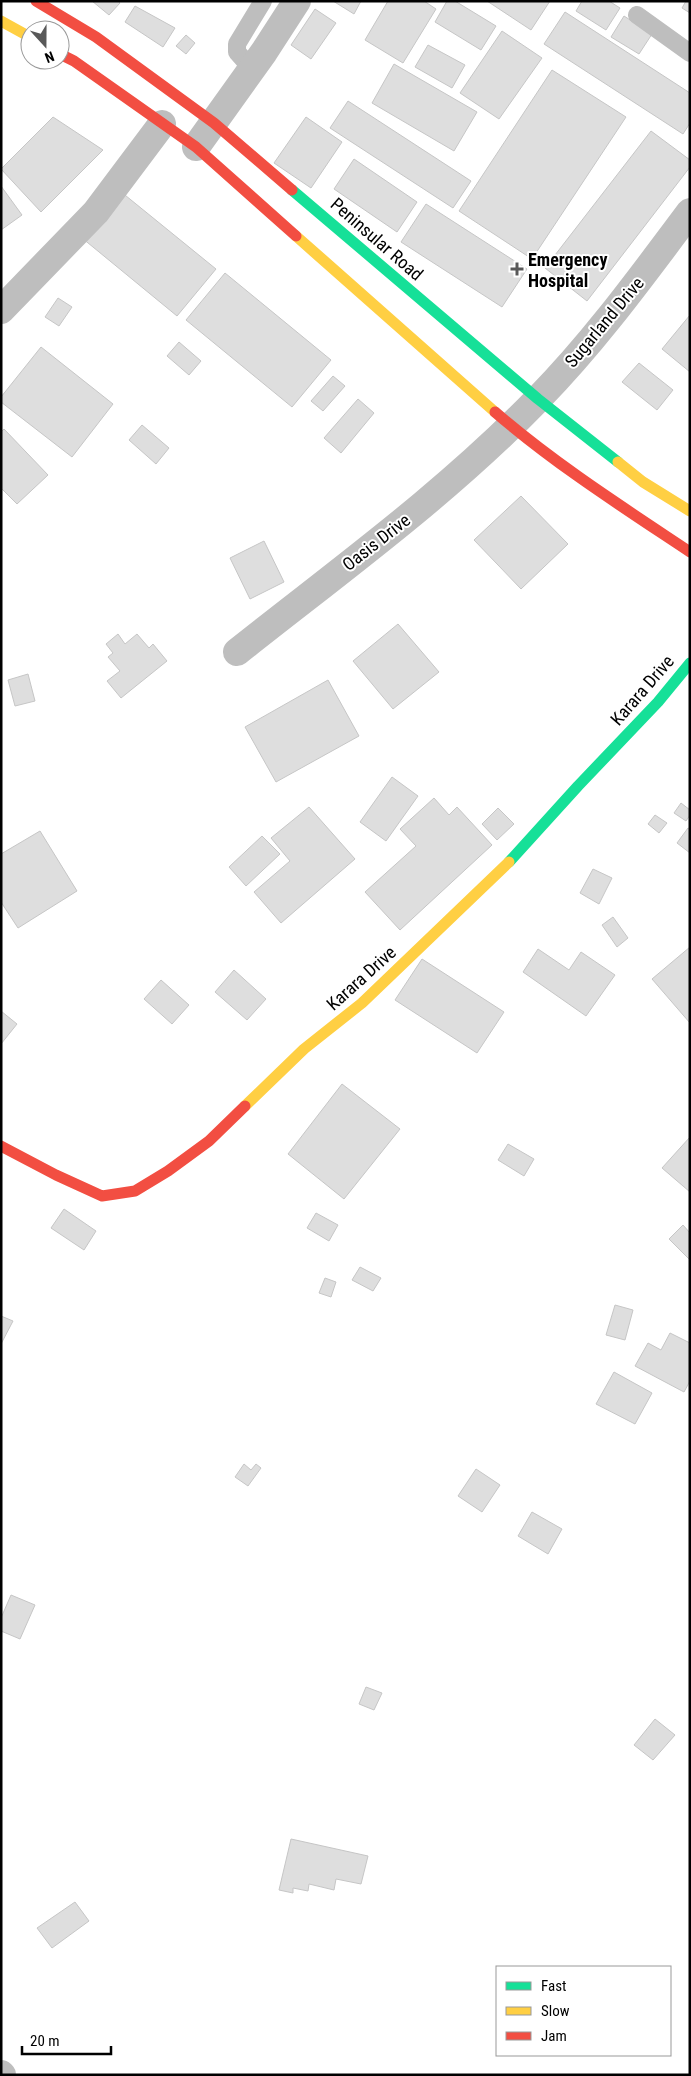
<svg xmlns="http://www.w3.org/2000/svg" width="691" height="2076" font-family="'Roboto Condensed',sans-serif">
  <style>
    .building { fill: #dedede; stroke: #c6c6c6 }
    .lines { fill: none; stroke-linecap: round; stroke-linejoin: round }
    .lane { stroke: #bebebe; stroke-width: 18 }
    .street { stroke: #bebebe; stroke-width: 28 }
    .fast { stroke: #16e098; stroke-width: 11 }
    .slow { stroke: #ffcf43; stroke-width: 11 }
    .jam { stroke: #f24e42; stroke-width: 11 }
    .poi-dot { fill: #595959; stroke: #fff; stroke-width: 2 }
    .labels { text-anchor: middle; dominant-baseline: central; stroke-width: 4; stroke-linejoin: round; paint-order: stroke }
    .street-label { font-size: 18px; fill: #000; stroke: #fff }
    .poi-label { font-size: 18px; font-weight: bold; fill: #000; stroke: #fff; text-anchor: start }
  </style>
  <rect width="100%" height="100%" fill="#fff"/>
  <g class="building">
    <polygon points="92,1 118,1 120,3 109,15"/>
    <polygon points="333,1 361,1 354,14"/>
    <polygon points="388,1 424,1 436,9 403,63 365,40"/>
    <polygon points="447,1 455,1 496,26 481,50 435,22"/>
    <polygon points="487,1 550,1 531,30"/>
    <polygon points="582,1 609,1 620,8 606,30 576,11"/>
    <polygon points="686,1 690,1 690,13 682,8"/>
    <polygon points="135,6 175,28 163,47 125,22"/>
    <polygon points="315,9 336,23 311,59 291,45"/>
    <polygon points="565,12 690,93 690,123 683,134 544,44"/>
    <polygon points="624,16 652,34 639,54 611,37"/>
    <polygon points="502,31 542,58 499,119 460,93"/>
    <polygon points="186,35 195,43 186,54 176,46"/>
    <polygon points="428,45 465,65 452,88 415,67"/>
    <polygon points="394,64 477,112 454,151 372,103"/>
    <polygon points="552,70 626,117 532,259 459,211"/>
    <polygon points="348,101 471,181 453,208 330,128"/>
    <polygon points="53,117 103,150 41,212 1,169"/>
    <polygon points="306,117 342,142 311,188 274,163"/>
    <polygon points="651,131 690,160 690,167 587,301 545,268"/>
    <polygon points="354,159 417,202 397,232 334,189"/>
    <polygon points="1,186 22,215 1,230"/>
    <polygon points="120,191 216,269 177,316 82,238"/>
    <polygon points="426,204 527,269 502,307 401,242"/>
    <polygon points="225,273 331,360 292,407 186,320"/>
    <polygon points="58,298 72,307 59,326 45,317"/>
    <polygon points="690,315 690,372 662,349"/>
    <polygon points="179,342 201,361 189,375 167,356"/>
    <polygon points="41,347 113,404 72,457 1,402 1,397"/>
    <polygon points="639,363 673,390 657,410 622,382"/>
    <polygon points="333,376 345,386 323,411 311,401"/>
    <polygon points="358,399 374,413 341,453 324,438"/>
    <polygon points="142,425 169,448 156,464 129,440"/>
    <polygon points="4,429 48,475 17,504 1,488 1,432"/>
    <polygon points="521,496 568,544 521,589 474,540"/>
    <polygon points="264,541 284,582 250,599 230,558"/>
    <polygon points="398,624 439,672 393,709 353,661"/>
    <polygon points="118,634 125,644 137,634 149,648 153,644 167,661 121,698 107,681 120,671 108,657 113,653 106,644"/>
    <polygon points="28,674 35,701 15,706 8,680"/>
    <polygon points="328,680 359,736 276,782 245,727"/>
    <polygon points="392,777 418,796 386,841 360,822"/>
    <polygon points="434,798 449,815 457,807 492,845 400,930 365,892 416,846 400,829"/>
    <polygon points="681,803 690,810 690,815 686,821 674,813"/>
    <polygon points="309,807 355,859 281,923 254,892 290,861 271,838"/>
    <polygon points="498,808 514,824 497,840 482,824"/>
    <polygon points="655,815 667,823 659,833 648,824"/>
    <polygon points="688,828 690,829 690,853 677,843"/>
    <polygon points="40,831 77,891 18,928 1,902 1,854"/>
    <polygon points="262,836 280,854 246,886 229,867"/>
    <polygon points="593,869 612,878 599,904 580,893"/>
    <polygon points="613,917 628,938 617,947 602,925"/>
    <polygon points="690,947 690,1023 652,979"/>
    <polygon points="538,949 569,970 581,952 615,975 586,1016 523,972"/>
    <polygon points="422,959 504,1012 477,1053 395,1000"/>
    <polygon points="234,970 266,999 247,1020 215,992"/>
    <polygon points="161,980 189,1005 172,1024 144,999"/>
    <polygon points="1,1011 17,1024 1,1044"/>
    <polygon points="342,1084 400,1129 344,1199 288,1154"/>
    <polygon points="690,1137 690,1192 662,1168"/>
    <polygon points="508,1144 534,1159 524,1176 498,1160"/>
    <polygon points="64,1209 96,1231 84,1250 51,1228"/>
    <polygon points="316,1213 338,1225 329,1241 307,1228"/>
    <polygon points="683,1225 690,1233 690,1260 669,1239"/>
    <polygon points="360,1267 381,1278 373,1291 352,1280"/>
    <polygon points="325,1278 336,1282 331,1297 319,1293"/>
    <polygon points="615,1305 633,1310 625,1340 606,1335"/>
    <polygon points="1,1316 13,1321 1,1344"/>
    <polygon points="670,1333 690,1343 690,1381 684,1392 635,1366 648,1343 661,1350"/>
    <polygon points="614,1372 652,1393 635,1424 596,1404"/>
    <polygon points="244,1464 251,1470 256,1464 261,1468 248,1486 235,1477"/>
    <polygon points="476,1469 500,1485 482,1512 458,1496"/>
    <polygon points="532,1512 562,1529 548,1554 518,1536"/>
    <polygon points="11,1595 35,1605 20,1639 1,1631 1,1618"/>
    <polygon points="366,1687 382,1693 374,1710 359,1704"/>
    <polygon points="655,1719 675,1735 653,1760 634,1745"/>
    <polygon points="291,1839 368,1856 361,1884 336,1879 334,1890 309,1884 308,1891 293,1888 293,1893 279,1890"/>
    <polygon points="75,1902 89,1921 52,1948 37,1928"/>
  </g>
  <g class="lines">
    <g class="lane">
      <polyline points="637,15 690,53"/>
      <polyline points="252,69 237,52 237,44 263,1"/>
    </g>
    <g class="street">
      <polyline points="196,147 264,52 297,1"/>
      <polyline points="1,310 96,212 162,124"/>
      <path d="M 237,652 C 339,571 446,494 538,399 C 594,342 642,276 690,212"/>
      <polyline points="1,2074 2,2075"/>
    </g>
    <g class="fast">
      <polyline points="292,190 538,399 618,462"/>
      <polyline points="509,862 578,786 658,702 690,663"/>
    </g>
    <g class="slow">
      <polyline points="1,21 30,37"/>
      <polyline points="296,236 495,412"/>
      <polyline points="618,462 643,482 690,511"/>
      <polyline points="245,1106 304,1049 362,1003 509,862"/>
    </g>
    <g class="jam">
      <polyline points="36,1 96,37 214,123 292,190"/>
      <polyline points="60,54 74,61 196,147 296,236"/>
      <path d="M 495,412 C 555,464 624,508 690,552"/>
      <polyline points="1,1146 56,1175 102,1196 135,1191 168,1171 209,1141 245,1106"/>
    </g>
  </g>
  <path class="poi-dot" d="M514.5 261.5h5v5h5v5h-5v5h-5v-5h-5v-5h5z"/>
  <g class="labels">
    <g class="street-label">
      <text transform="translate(377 239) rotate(41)">Peninsular Road</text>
      <text transform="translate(604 322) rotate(-50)">Sugarland Drive</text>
      <text transform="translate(376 542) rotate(-38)">Oasis Drive</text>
      <text transform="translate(642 690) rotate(-49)">Karara Drive</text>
      <text transform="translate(361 978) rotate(-42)">Karara Drive</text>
    </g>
    <g class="poi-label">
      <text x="528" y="259">Emergency<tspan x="528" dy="21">Hospital</tspan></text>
    </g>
  </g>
  <rect width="691" height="2076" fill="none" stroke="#000000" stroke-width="5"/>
  <rect x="496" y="1966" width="175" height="90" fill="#ffffff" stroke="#999999"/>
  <rect x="506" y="1982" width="25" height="8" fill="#16e098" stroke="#999999"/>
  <text x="541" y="1991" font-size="15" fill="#000000">Fast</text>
  <rect x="506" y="2007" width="25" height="8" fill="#ffcf43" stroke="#999999"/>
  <text x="541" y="2016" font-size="15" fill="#000000">Slow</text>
  <rect x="506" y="2032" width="25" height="8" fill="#f24e42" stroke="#999999"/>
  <text x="541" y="2041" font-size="15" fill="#000000">Jam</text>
  <g transform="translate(45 45) rotate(159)"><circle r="24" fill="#ffffff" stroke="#999999"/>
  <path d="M0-4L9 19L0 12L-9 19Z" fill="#595959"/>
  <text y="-8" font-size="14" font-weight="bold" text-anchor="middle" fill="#000000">N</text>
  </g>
  <path d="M22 2046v8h89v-8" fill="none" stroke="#000000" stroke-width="2.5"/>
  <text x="30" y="2046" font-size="15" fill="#000000" stroke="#ffffff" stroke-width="4" paint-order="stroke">20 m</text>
</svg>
